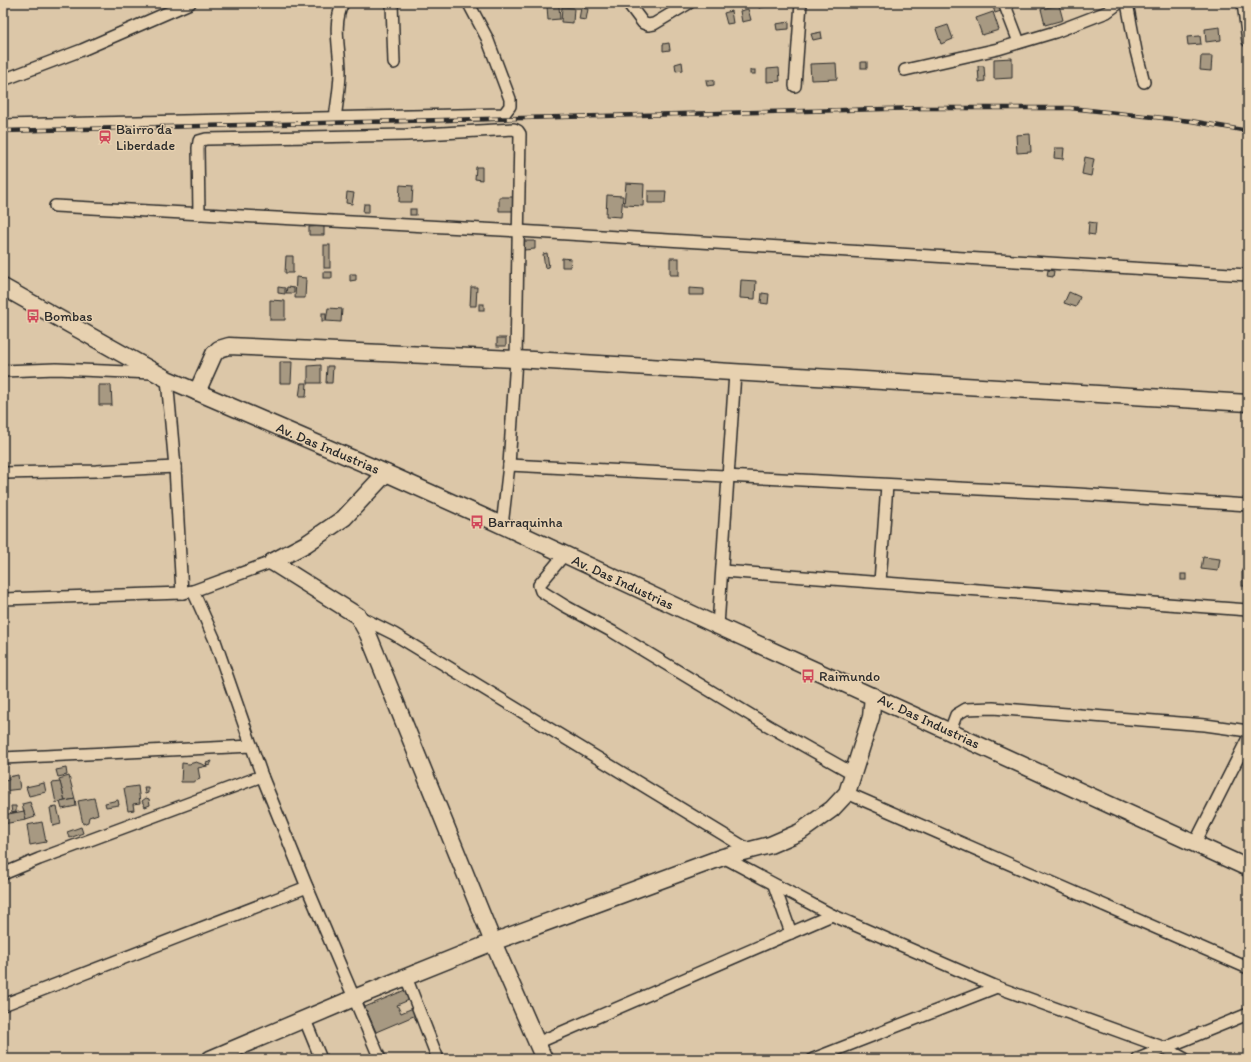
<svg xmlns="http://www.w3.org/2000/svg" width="1251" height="1062" font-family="Itim,sans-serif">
	<rect width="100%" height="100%" fill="#dcc7a8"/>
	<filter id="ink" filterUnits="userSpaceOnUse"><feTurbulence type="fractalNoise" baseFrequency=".025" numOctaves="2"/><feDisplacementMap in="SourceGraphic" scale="8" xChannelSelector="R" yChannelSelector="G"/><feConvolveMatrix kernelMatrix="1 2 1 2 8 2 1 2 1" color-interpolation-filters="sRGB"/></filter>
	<g filter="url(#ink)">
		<g fill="#a79982" stroke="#2b2b2b">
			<polygon points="667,3 676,3 677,4 669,7"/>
			<polygon points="757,3 770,3 771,5 759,8"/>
			<polygon points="992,3 998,3 1001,11 995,13"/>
			<polygon points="1059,5 1063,20 1045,25 1041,9"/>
			<polygon points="547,6 559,6 560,19 548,20"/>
			<polygon points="562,7 574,8 573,23 561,22"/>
			<polygon points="581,8 588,9 586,20 579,19"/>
			<polygon points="748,9 751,20 742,22 740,11"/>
			<polygon points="731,11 733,23 727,24 724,13"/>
			<polygon points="993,12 999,30 982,35 976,18"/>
			<polygon points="789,22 789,29 777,30 776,24"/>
			<polygon points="948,25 953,39 941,44 936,29"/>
			<polygon points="1220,27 1221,40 1206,42 1205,29"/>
			<polygon points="821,32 822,38 813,40 811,34"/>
			<polygon points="1200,36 1201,44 1188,45 1187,37"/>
			<polygon points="669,43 670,50 663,51 663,44"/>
			<polygon points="1201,56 1212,56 1211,71 1200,70"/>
			<polygon points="1012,58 1012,78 994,79 994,59"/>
			<polygon points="682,62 683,70 676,71 675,64"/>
			<rect x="861" y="62" width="6" height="6"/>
			<polygon points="836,63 837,79 811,80 810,64"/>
			<polygon points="978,66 984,66 985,81 979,82"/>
			<polygon points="779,68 780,81 767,82 767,69"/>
			<rect x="750" y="70" width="5" height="4"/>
			<polygon points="706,80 714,80 714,85 707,86"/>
			<polygon points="1030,134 1031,152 1017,153 1016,135"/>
			<polygon points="1055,148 1064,148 1063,159 1054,158"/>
			<polygon points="1085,157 1094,159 1091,176 1082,174"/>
			<polygon points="476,167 482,167 482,180 475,179"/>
			<polygon points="626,183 644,184 643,206 624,205"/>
			<polygon points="400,185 413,186 412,202 399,202"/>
			<polygon points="648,191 666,191 665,203 648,203"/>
			<polygon points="347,192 354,193 352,204 346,203"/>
			<polygon points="607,195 623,196 621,217 606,216"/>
			<polygon points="499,197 514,197 513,211 499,211"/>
			<polygon points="364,204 369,204 369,212 363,212"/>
			<rect x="410" y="209" width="6" height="6"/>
			<polygon points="1089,222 1096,223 1095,235 1088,234"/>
			<polygon points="324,226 324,235 309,235 309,227"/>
			<polygon points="524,241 535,241 535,249 524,250"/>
			<rect x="324" y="245" width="6" height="23"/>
			<polygon points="547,253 549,267 545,268 543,254"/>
			<polygon points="286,256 293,256 293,273 285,273"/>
			<polygon points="562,258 571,259 570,267 562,267"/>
			<rect x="670" y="258" width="9" height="17"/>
			<polygon points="1048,270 1054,271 1053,277 1047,276"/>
			<rect x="323" y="272" width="9" height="6"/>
			<polygon points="350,274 356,274 356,280 350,281"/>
			<polygon points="296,277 306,278 305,298 295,298"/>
			<polygon points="741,280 756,281 755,299 740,298"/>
			<polygon points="278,287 285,288 285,294 278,293"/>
			<polygon points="287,287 294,288 294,293 286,293"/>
			<polygon points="471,287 477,287 476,306 470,306"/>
			<polygon points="689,288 704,289 704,295 689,295"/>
			<polygon points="1069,292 1080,297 1076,307 1064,303"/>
			<polygon points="762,293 769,294 768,304 761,303"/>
			<polygon points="270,300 285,301 285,320 270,320"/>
			<rect x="479" y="304" width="5" height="6"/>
			<polygon points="328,308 342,309 341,322 326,321"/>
			<rect x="322" y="313" width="4" height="8"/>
			<rect x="497" y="338" width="9" height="8"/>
			<polygon points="280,362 292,362 291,383 280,383"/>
			<polygon points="321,365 321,383 308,383 308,366"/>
			<polygon points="327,366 333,366 332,383 326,383"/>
			<polygon points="301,383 307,383 306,397 299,397"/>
			<polygon points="99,385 111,385 112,405 99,405"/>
			<polygon points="1203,557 1220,559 1218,571 1201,569"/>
			<rect x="1242" y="570" width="6" height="16"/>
			<rect x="1181" y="574" width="5" height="6"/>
			<polygon points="212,761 210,765 207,766 206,763"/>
			<polygon points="196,762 207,766 198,768 200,779 193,782 181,782 182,763 189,764"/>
			<polygon points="66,768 67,775 58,777 56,770"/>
			<polygon points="18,775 20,789 3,791 3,781 9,780 8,777"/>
			<polygon points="69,776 75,799 65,801 59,779"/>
			<polygon points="60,782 65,801 56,803 52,783"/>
			<polygon points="44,783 46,792 29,796 26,787"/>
			<polygon points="138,786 140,803 133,804 134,810 128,811 124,788"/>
			<polygon points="144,787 148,787 148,793 145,794"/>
			<polygon points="94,798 98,814 89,817 88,822 83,824 78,801"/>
			<polygon points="146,798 149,799 150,805 145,807 142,801"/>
			<polygon points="75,799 76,806 62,809 60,802"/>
			<polygon points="118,800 119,805 106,807 105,803"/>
			<polygon points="30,802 35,817 26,820 22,804"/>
			<polygon points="11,806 16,806 16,812 12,813"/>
			<polygon points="57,807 61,824 53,826 50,808"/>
			<polygon points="24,811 26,820 3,824 3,815"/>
			<polygon points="42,822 46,842 30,845 27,825"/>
			<polygon points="81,827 83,833 70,838 67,832"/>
			<polygon points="3,858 6,858 9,865 3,867"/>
			<polygon points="405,990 409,1000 397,1005 401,1013 413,1008 416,1015 376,1032 365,1007"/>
		</g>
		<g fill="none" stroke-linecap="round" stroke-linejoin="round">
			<g stroke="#2b2b2b" stroke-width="14">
				<g id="street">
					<polyline points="392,3 394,63"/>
					<polyline points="628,3 643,23 648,25 654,24 689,3"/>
					<polyline points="1004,3 1019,42"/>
					<polyline points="1127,3 1136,51 1144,82"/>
					<polyline points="1243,3 1248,41"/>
					<polyline points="905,70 998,49 1055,32 1107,12 1119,3"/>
					<polyline points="3,80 82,50 190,3"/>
					<polyline points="795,86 801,3"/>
					<path d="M335 118C337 103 340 87 340 71 340 49 332 24 343 3"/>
					<polyline points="3,125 504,114 510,106 510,99 487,38 469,4"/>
					<polyline points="55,206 518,231 1248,275"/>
					<polyline points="199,214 198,148 199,141 206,139 406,135 514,129 518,131 520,134 516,359 509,465 502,526"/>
					<polyline points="3,371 56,369 152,373"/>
					<polyline points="167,379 175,467 182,593"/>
					<polyline points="509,465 1077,494 1248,505"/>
					<polyline points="3,473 96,471 175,467"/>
					<polyline points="564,555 539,585 541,591 565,606 613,632 767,725 854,774"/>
					<polyline points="723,571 1248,610"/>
					<polyline points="880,582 887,485"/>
					<polyline points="193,591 214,638 262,776 307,887 380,1059"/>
					<polyline points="3,599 182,593 193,591 272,562"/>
					<polyline points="358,616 394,634 749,850"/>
					<polyline points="718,626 735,373"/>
					<polyline points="950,731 956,715 966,709 993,708 1205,725 1248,731"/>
					<polyline points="3,758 252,746"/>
					<polyline points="847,793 1248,968"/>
					<polyline points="1195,843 1248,738"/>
					<polyline points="723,857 832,915 997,987 1165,1048 1185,1059"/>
					<polyline points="3,874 39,859 262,776"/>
					<polyline points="774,885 791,933"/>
					<polyline points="406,977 438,1059"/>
					<polyline points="3,1005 307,887"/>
					<polyline points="305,1020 321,1059"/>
					<polyline points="537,1043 832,915"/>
					<polyline points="813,1059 997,987"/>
					<polyline points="1138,1059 1248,1014"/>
				</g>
			</g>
			<g stroke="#2b2b2b" stroke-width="19">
				<g id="secondary">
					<polyline points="3,287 167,379 386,473 482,516 718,626 1248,868"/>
					<polyline points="197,392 214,354 219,349 229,346 516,359 1248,403"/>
					<polyline points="272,562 358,616 368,634 493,942 544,1059"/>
					<polyline points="272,562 306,544 344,518 386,473"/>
					<polyline points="210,1059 354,998 493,942 723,857 770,845 800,832 832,809 847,793 871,717 873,696"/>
				</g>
			</g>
			<use href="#street" stroke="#e7d1b0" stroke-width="11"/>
			<use href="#secondary" stroke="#e7d1b0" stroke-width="16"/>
			<g stroke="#2b2b2b" stroke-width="4.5">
				<polyline id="rail" points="3,131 923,108 1070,108 1191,121 1248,131"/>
			</g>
			<use href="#rail" stroke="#e7d1b0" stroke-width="3" stroke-dasharray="9" stroke-linecap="butt"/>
		</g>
	</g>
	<defs>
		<g id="station-bare" transform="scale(1.08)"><path d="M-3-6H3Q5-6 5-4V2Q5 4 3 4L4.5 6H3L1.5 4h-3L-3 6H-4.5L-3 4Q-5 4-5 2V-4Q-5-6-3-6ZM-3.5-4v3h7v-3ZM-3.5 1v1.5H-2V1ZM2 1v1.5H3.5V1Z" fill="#d1495b" stroke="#e7d1b0" stroke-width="2.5" paint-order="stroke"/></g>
		<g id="bus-bare" transform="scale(1.08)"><path d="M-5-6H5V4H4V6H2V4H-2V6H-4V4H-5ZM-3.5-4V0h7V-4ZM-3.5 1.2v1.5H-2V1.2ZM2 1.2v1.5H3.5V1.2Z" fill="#d1495b" stroke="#e7d1b0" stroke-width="2.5" paint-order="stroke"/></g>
	</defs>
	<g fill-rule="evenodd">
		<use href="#station-bare" x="105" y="137"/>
		<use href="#bus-bare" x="33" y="316"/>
		<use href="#bus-bare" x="477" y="522"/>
		<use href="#bus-bare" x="808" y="676"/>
	</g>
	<g text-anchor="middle" stroke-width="3" stroke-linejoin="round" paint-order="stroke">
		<g font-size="14" fill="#2b2b2b" stroke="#e7d1b0" text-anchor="start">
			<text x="116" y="134">Bairro da<tspan x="116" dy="16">Liberdade</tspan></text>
			<text x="44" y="321">Bombas</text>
			<text x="488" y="527">Barraquinha</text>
			<text x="819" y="681">Raimundo</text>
		</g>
		<g font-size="14" fill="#2b2b2b" stroke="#e7d1b0">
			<text transform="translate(328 448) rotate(23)" y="5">Av. Das Industrias</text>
			<text transform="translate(623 582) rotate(25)" y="5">Av. Das Industrias</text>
			<text transform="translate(929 721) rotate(25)" y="5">Av. Das Industrias</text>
		</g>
	</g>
	<rect width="1251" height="1062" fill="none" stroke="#e7d1b0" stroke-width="16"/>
	<rect x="8" y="8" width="1235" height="1046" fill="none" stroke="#2b2b2b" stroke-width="1.5" filter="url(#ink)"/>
</svg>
